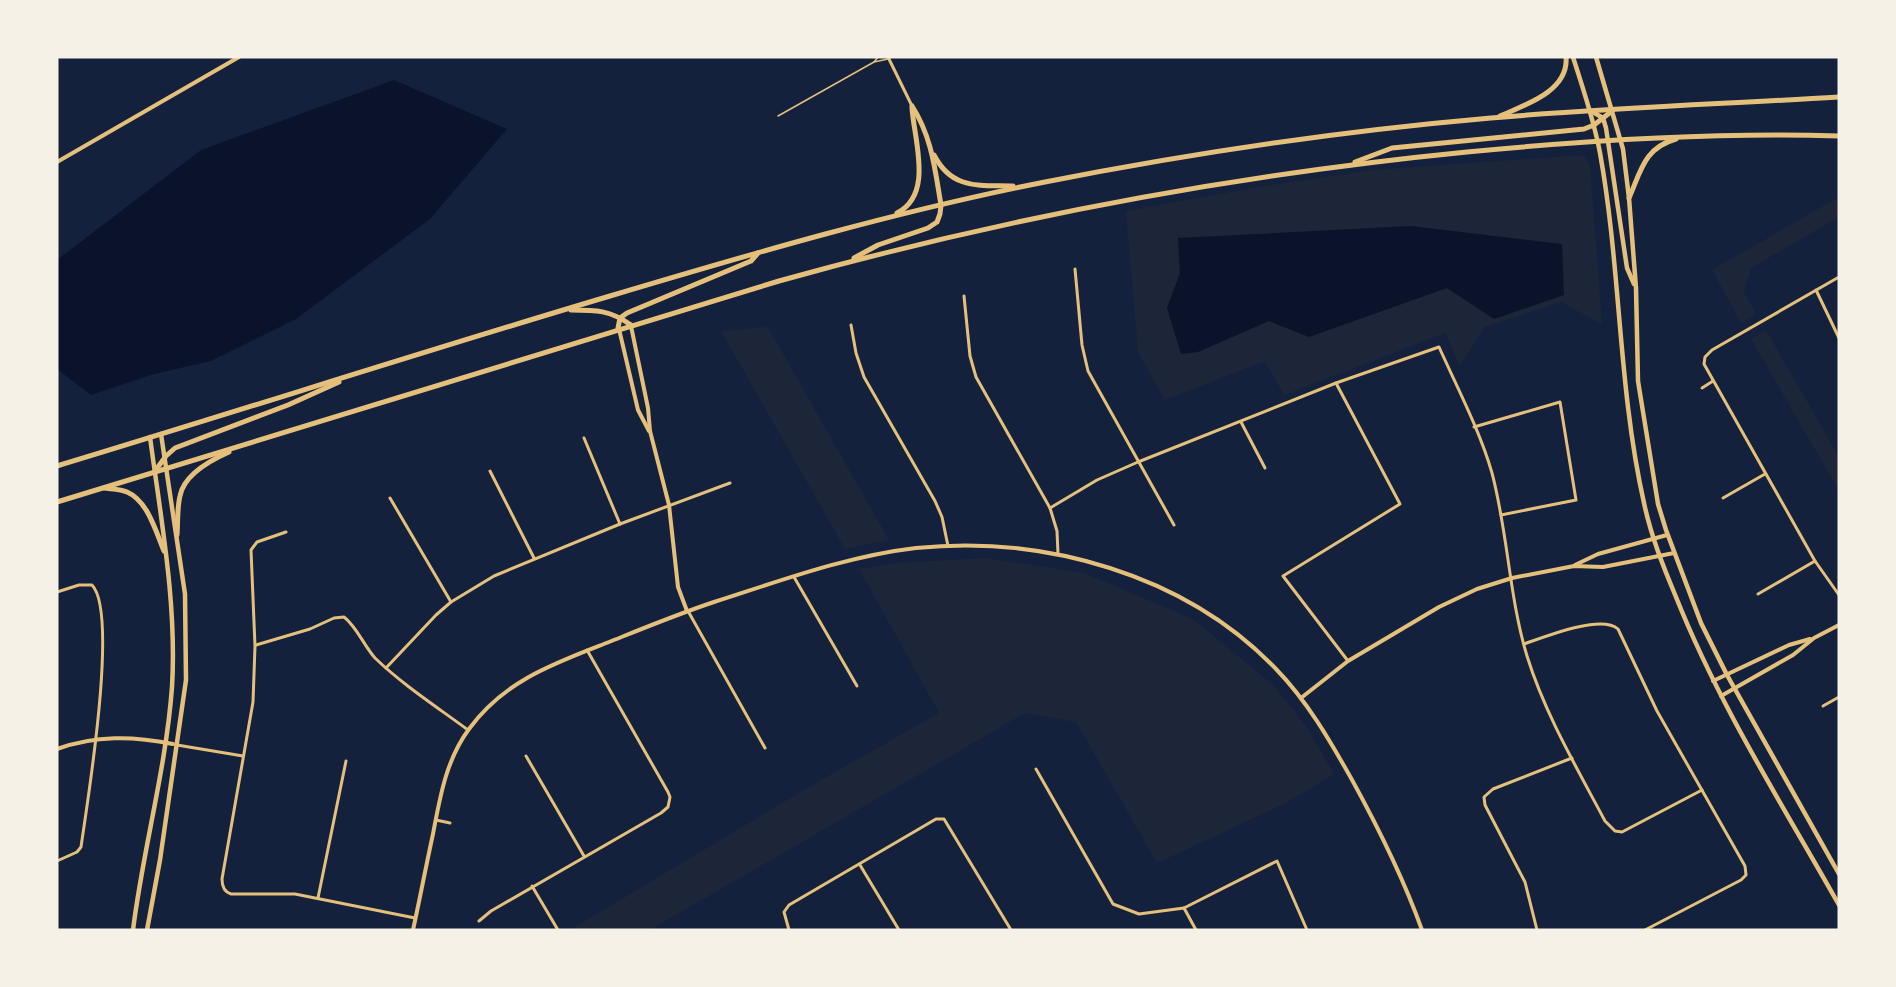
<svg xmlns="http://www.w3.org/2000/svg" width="1896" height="987" font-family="'Space Grotesk',sans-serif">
	<rect width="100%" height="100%" fill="#14213d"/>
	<g fill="#1d2539">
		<polygon points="1583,155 1590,165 1602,324 1561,302 1485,327 1460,366 1445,333 1284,395 1265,361 1165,400 1138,352 1126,211 1252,188 1372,170"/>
		<polygon points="1839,197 1839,217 1751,268 1744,292 1756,314 1741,323 1712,270"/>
		<polygon points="768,327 889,540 845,549 721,331"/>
		<polygon points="1766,330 1839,457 1839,491 1751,339"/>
		<polygon points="986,558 1084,573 1193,619 1274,686 1306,726 1334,774 1288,802 1157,863 1076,722 1025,713 650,930 570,930 809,787 939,713 859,569 895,563"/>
	</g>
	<g fill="#0b132b">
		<polygon points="394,80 507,129 430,219 296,319 211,361 154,374 91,395 57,369 57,260 201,150"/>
		<polygon points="1411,226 1562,244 1564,295 1494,319 1447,288 1309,337 1269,321 1198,352 1181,354 1167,308 1180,273 1178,238"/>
	</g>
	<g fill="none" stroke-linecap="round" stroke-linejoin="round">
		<g stroke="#e5c07b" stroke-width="1.5">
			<polyline points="878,57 874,62 888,59"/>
			<polyline points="778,116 874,62"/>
		</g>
		<g stroke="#e5c07b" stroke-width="3">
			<polyline points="888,57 912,106"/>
			<polyline points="1075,269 1082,345 1088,371 1174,525"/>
			<polyline points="1839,277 1712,350 1705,357 1704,364 1815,561 1839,595"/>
			<polyline points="1816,290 1839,338"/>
			<polyline points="964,296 970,356 976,377 1050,508 1057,531 1058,554"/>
			<polyline points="851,325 856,353 864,377 935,501 942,517 948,546"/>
			<polyline points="1336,383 1400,504 1283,576 1348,661"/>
			<polyline points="1702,388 1713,381"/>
			<polyline points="1241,422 1265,468"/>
			<polyline points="1474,427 1560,402 1576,500 1501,515"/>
			<polyline points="584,438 620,524"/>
			<polyline points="490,471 534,558"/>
			<polyline points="390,498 451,602"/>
			<polyline points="1723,498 1765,474"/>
			<path d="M1050 508 1097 480 1138 462 1336 383 1439 347C1457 387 1480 431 1492 473 1508 533 1509 597 1527 656 1545 714 1577 768 1605 821L1615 831 1622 832 1702 790"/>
			<path d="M286 532 257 542 251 550 255 646 253 702 222 879C222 886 224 892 231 894H295L415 918"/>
			<polyline points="794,577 857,686"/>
			<path d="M57 592 79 585H92C119 613 87 804 81 847L77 852 57 861"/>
			<polyline points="1758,594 1815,561"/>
			<polyline points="688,611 765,748"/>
			<path d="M1524 644C1544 637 1601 614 1618 629L1657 711 1745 866 1746 875 1741 880 1645 930"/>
			<path d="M256 645 310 629 334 618 344 617C357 627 364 646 375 658 403 685 437 707 468 730"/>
			<polyline points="386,668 436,615 451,602 494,576 620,524 730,483"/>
			<polyline points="1823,706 1839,697"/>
			<polyline points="177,745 243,756"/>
			<polyline points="526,756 584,856"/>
			<polyline points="1036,769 1113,904 1139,914 1184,908 1277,861 1307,930"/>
			<polyline points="436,820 450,823"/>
			<polyline points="860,865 899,930"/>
			<polyline points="532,886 558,930"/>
			<polyline points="318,898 346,761"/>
			<polyline points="1184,908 1196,930"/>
			<polyline points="479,921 491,911 661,813 668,807 670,797 668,792 587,650"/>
			<polyline points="789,930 784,912 789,905 936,819 944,819 1011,930"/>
			<polyline points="1537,930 1525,882 1485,805 1484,797 1493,789 1572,758"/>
		</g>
		<g stroke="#e5c07b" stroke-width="4">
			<polyline points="57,162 239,57"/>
			<polyline points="631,326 648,408 650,431 669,505 678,587 687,611"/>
			<polyline points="619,329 638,410 649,431"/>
			<polyline points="1575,565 1598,554 1667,535"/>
			<polyline points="1713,681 1789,645 1810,639"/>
			<polyline points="1721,696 1793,655 1814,638 1839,625"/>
			<polyline points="1301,698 1348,661 1439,607 1477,589 1512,578 1574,566 1603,567 1674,553"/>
			<path d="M57 749C96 735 133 736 173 744"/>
			<path d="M413 930C420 898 426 866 433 834 440 797 446 760 469 729 505 680 555 663 609 642 644 628 678 614 714 602 780 581 847 556 916 548 1044 535 1185 574 1276 669 1307 701 1329 739 1351 778 1378 827 1403 877 1422 930"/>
		</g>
		<g stroke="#e5c07b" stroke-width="4.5">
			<path d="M1573 57C1583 89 1594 120 1600 153 1621 269 1618 388 1644 503 1651 536 1663 566 1676 597 1719 705 1782 804 1839 905"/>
			<polyline points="1596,57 1623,149 1629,198 1636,288 1638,381 1658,504 1666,530 1701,623 1727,675 1839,874"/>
			<polyline points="1591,111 1603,118 1606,128 1627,268 1634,284"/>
			<path d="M133 930C143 849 166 769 172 687 177 604 161 520 150 437"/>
			<polyline points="147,930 160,860 186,680 185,594 161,434"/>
		</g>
		<g stroke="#e5c07b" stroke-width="5">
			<path d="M1500 116C1525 105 1569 91 1566 57"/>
			<path d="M934 155C952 190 979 185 1013 186"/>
			<polyline points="1355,162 1392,148 1584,129 1594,125 1612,111"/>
			<path d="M1629 198C1641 171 1644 148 1676 139"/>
			<path d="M897 213C934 194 914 140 912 108"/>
			<path d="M854 258 878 245 928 228 937 222 940 214 941 205C935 170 932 137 912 106"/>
			<path d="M571 310C596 310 610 310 631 325"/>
			<polyline points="618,328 620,318 627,313 751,261 758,253"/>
			<path d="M57 466C242 410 425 351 610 296 754 253 898 211 1045 182 1192 153 1341 131 1491 118 1606 108 1723 104 1839 97"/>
			<polyline points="155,471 166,456 175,448 288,405 339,382"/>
			<path d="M104 488C111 489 121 489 127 492 148 501 156 532 164 551"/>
			<path d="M57 502 779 281C1004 218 1234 175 1467 152 1591 140 1715 132 1839 136"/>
			<path d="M177 535C178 522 177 508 180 496 184 474 211 460 229 452"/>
		</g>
	</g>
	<rect width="1896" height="987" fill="none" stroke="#f6f1e7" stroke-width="117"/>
</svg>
